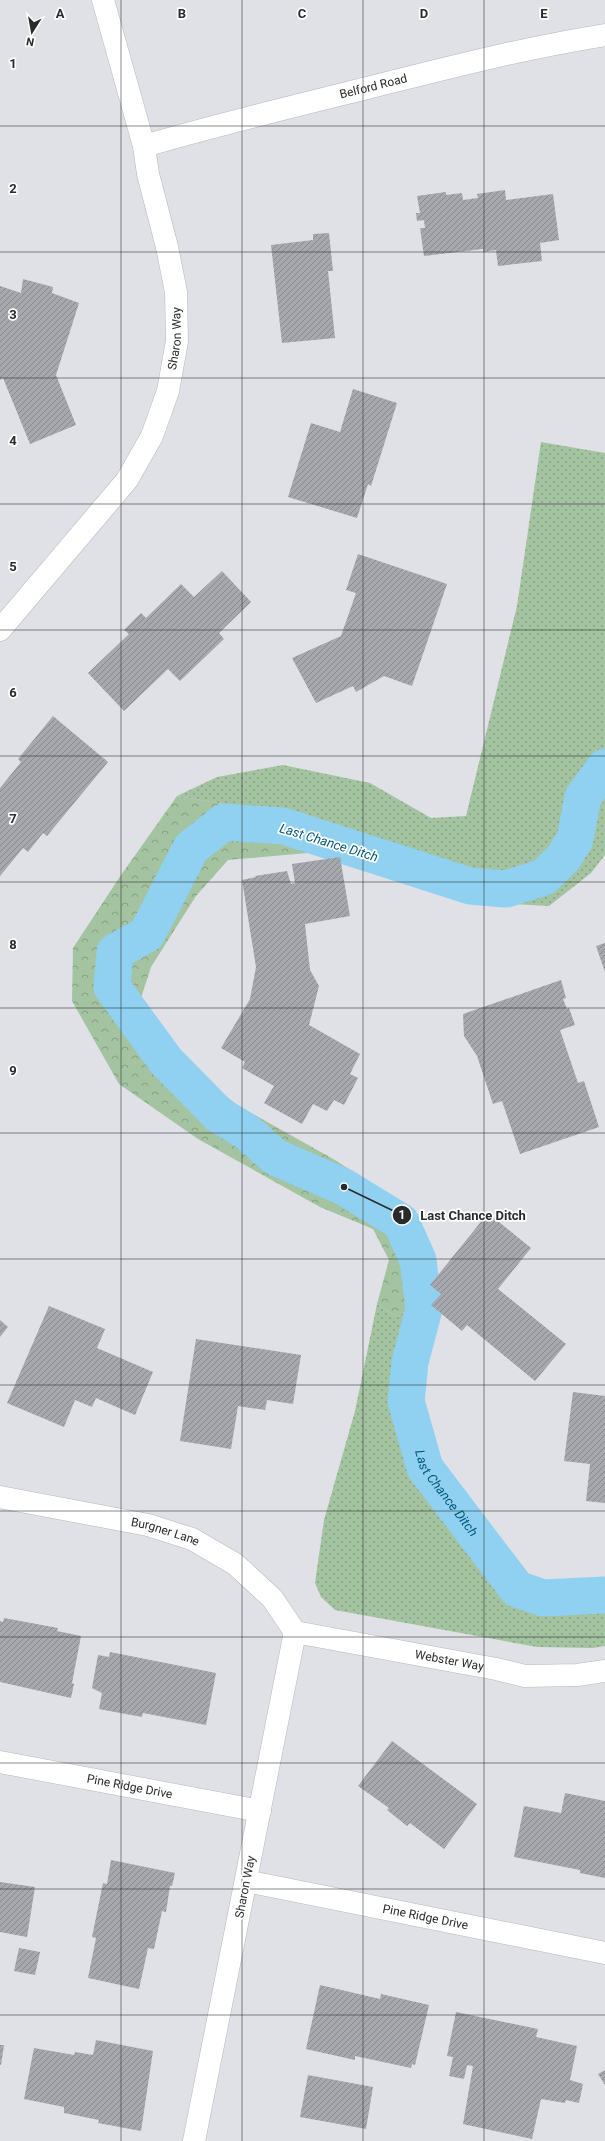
<svg xmlns="http://www.w3.org/2000/svg" width="605" height="2141" font-family="Roboto,sans-serif">
	<defs>
		<pattern id="grass-dots" width="8" height="8" patternUnits="userSpaceOnUse"><rect width="8" height="8" fill="#a4c3a1"/><path d="M2 2h.1M6 6h.1" fill="none" stroke="#869f83" stroke-width="1.8" stroke-linecap="round"/></pattern>
		<pattern id="forest-crowns" width="20" height="18" patternUnits="userSpaceOnUse"><rect width="20" height="18" fill="#a4c3a1"/><path d="M2 6a3 3 0 1 1 6 0M12 15a3 3 0 1 1 6 0" fill="none" stroke="#869f83"/></pattern>
		<pattern id="building-hatch" width="6" height="6" patternUnits="userSpaceOnUse"><rect width="6" height="6" fill="#a6a8ad"/><path d="M-1 1l2-2M0 6l6-6M5 7l2-2" fill="none" stroke="#87898d"/></pattern>
	</defs>
	<rect width="100%" height="100%" fill="#dfe1e6"/>
	<g fill="url(#grass-dots)">
		<polygon points="541,442 605,453 605,855 591,873 549,906 479,902 397,871 334,831 253,809 177,796 217,777 283,765 370,783 431,818 466,816 517,606"/>
		<polygon points="431,1294 410,1379 417,1418 444,1486 522,1583 563,1593 605,1584 605,1646 593,1648 537,1647 335,1610 321,1597 315,1583 324,1520 355,1411 377,1304 397,1317"/>
	</g>
	<polygon fill="url(#forest-crowns)" points="177,796 253,809 334,831 397,871 330,851 228,860 196,896 151,967 140,1001 172,1053 237,1105 335,1160 401,1203 420,1251 431,1294 397,1317 377,1304 389,1260 373,1229 320,1207 198,1139 119,1084 72,1001 73,948 119,878"/>
	<g fill="none" stroke-linecap="round" stroke-linejoin="round">
		<path stroke="#90d0f1" stroke-width="37" id="s1" d="M605 767 583 797 575 839 564 857 544 877 506 889 470 886 283 826 224 822 191 848 147 934 115 952 112 987 166 1061 219 1115 247 1132 275 1157 344 1187 401 1222 418 1260 424 1309 410 1362 406 1401 425 1468 517 1589 543 1598 605 1595"/>
	</g>
	<g fill="url(#building-hatch)">
		<polygon points="505,190 506,200 553,194 559,240 540,243 542,261 498,266 496,250 483,252 483,249 424,256 420,228 425,228 424,220 417,221 416,213 420,213 417,196 446,192 446,195 462,193 463,200 478,198 477,194"/>
		<polygon points="329,233 333,271 328,271 335,338 282,343 271,245 313,240 313,234"/>
		<polygon points="23,279 53,287 52,293 79,303 56,375 76,425 30,444 3,378 0,380 0,286 21,293"/>
		<polygon points="353,389 397,403 371,486 368,484 357,518 288,497 311,423 340,432"/>
		<polygon points="358,554 447,584 412,686 384,676 356,692 353,686 316,703 292,658 341,636 356,593 346,590"/>
		<polygon points="222,571 251,602 219,633 224,639 180,681 168,669 124,711 88,673 129,634 124,630 141,613 146,618 181,584 194,597"/>
		<polygon points="53,716 108,762 47,836 43,833 28,852 23,848 0,876 0,788 21,762 18,759"/>
		<polygon points="340,857 350,916 305,924 310,970 319,986 309,1025 360,1054 350,1074 358,1078 344,1105 334,1100 327,1111 313,1104 302,1124 264,1103 274,1086 242,1068 245,1062 221,1048 250,999 256,967 242,880 256,877 255,876 287,871 291,884 295,883 292,864"/>
		<polygon points="605,943 605,972 596,946"/>
		<polygon points="561,980 566,998 563,999 567,1009 569,1008 575,1025 560,1030 578,1083 584,1081 599,1127 520,1154 502,1101 493,1104 477,1056 464,1036 463,1014"/>
		<polygon points="488,1213 531,1248 498,1289 566,1344 535,1381 467,1325 462,1331 431,1305 441,1294 430,1285"/>
		<polygon points="49,1306 105,1329 97,1348 153,1372 135,1415 96,1398 92,1407 75,1400 64,1427 7,1403"/>
		<polygon points="0,1320 8,1327 0,1337"/>
		<polygon points="196,1339 301,1355 293,1404 267,1400 265,1410 238,1406 231,1449 180,1441"/>
		<polygon points="573,1392 605,1396 605,1503 586,1501 590,1464 564,1461"/>
		<polygon points="4,1618 58,1628 57,1631 81,1636 72,1683 74,1684 71,1698 0,1682 0,1621 3,1622"/>
		<polygon points="110,1652 216,1673 206,1725 143,1713 142,1717 99,1709 102,1693 92,1688 98,1655 109,1657"/>
		<polygon points="392,1741 477,1804 444,1849 410,1823 407,1826 387,1810 389,1808 358,1786"/>
		<polygon points="565,1793 605,1801 605,1878 580,1873 580,1870 514,1857 524,1806 561,1813"/>
		<polygon points="111,1860 175,1873 172,1886 170,1886 166,1912 162,1911 154,1949 148,1948 139,1989 88,1978 96,1938 92,1937 103,1883 107,1884"/>
		<polygon points="0,1882 35,1887 27,1937 0,1932"/>
		<polygon points="19,1948 40,1952 35,1975 14,1971"/>
		<polygon points="320,1985 380,1999 381,1994 429,2005 415,2065 412,2064 411,2068 355,2056 355,2060 306,2049"/>
		<polygon points="456,2012 538,2029 536,2037 577,2046 570,2080 583,2084 579,2103 566,2100 565,2103 541,2099 532,2139 463,2124 473,2066 467,2065 464,2079 449,2076 453,2057 447,2056"/>
		<polygon points="96,2040 153,2051 141,2131 98,2123 99,2120 64,2113 64,2107 24,2099 34,2048 74,2055 75,2052 93,2055"/>
		<polygon points="0,2045 4,2045 1,2065 0,2065"/>
		<polygon points="605,2070 605,2085 598,2074"/>
		<polygon points="308,2075 373,2087 366,2129 300,2117"/>
	</g>
	<g fill="none" stroke-linecap="round" stroke-linejoin="round">
		<g stroke="#b5b7bc" stroke-width="23">
			<g id="street">
				<path id="s2" d="M144 146C216 125 290 107 363 89 443 69 523 48 605 35"/>
				<path id="s3" d="M295 1632 496 1669 525 1676 577 1675 605 1671"/>
				<path id="s4" d="M0 1762 260 1811"/>
				<path id="s5" d="M246 1881 605 1953"/>
			</g>
		</g>
		<g stroke="#b5b7bc" stroke-width="23">
			<g id="secondary">
				<path id="s6" d="M0 630 127 480 152 436 168 391 177 341 176 292 167 247 148 174 144 146 103 0"/>
				<path id="s7" d="M0 1497 148 1525 192 1539 235 1564 272 1598 295 1632 194 2141"/>
			</g>
		</g>
		<use href="#street" stroke="#fff" stroke-width="22"/>
		<use href="#secondary" stroke="#fff" stroke-width="22"/>
	</g>
	<path fill="none" stroke="#292a2c" stroke-width="1" stroke-opacity="0.55" d="M121 0V2141M242 0V2141M363 0V2141M484 0V2141M0 126H605M0 252H605M0 378H605M0 504H605M0 630H605M0 756H605M0 882H605M0 1008H605M0 1133H605M0 1259H605M0 1385H605M0 1511H605M0 1637H605M0 1763H605M0 1889H605M0 2015H605"/>
	<g text-anchor="middle" stroke-width="3.5" stroke-linejoin="round" paint-order="stroke">
		<g font-size="12" fill="#292a2c" stroke="#fff">
			<text dy="4" stroke="none"><textPath href="#s2" startOffset="237">Belford Road</textPath></text>
			<text dy="4" stroke="none"><textPath href="#s6" startOffset="348">Sharon Way</textPath></text>
			<text dy="4" stroke="none"><textPath href="#s7" startOffset="169">Burgner Lane</textPath></text>
			<text dy="4" stroke="none"><textPath href="#s3" startOffset="157">Webster Way</textPath></text>
			<text dy="4" stroke="none"><textPath href="#s4" startOffset="132">Pine Ridge Drive</textPath></text>
			<text transform="translate(245 1887) rotate(-79)" y="4">Sharon Way</text>
			<text dy="4" stroke="none"><textPath href="#s5" startOffset="183">Pine Ridge Drive</textPath></text>
		</g>
		<g font-size="13" font-style="italic" fill="#005777" stroke="#fff">
			<text transform="translate(329 842) rotate(17)" y="5">Last Chance Ditch</text>
			<text dy="5" stroke="none"><textPath href="#s1" startOffset="1338">Last Chance Ditch</textPath></text>
		</g>
	</g>
	<g font-size="13" text-anchor="middle" font-weight="bold" fill="#292a2c" stroke="#fff" stroke-width="3.5" stroke-linejoin="round" paint-order="stroke">
		<text x="60" y="18">A</text>
		<text x="182" y="18">B</text>
		<text x="302" y="18">C</text>
		<text x="424" y="18">D</text>
		<text x="544" y="18">E</text>
		<text x="13" y="68">1</text>
		<text x="13" y="193">2</text>
		<text x="13" y="319">3</text>
		<text x="13" y="445">4</text>
		<text x="13" y="571">5</text>
		<text x="13" y="697">6</text>
		<text x="13" y="823">7</text>
		<text x="13" y="949">8</text>
		<text x="13" y="1075">9</text>
	</g>
	<path fill="none" stroke="#292a2c" stroke-width="1.5" d="M344 1187L402 1215"/>
	<g fill="#292a2c" stroke="#fff" stroke-width="1.5">
		<circle cx="344" cy="1187" r="4"/>
		<circle cx="402" cy="1215" r="10"/>
	</g>
	<g font-size="12" text-anchor="middle" font-weight="bold" fill="#fff">
		<text x="402" y="1219">1</text>
	</g>
	<g font-size="13" text-anchor="middle" font-weight="bold" fill="#292a2c" stroke="#fff" stroke-width="3.5" stroke-linejoin="round" paint-order="stroke">
		<text x="473" y="1220">Last Chance Ditch</text>
	</g>
	<g transform="translate(32 32) rotate(191)" stroke="#ffffff" stroke-width="3" paint-order="stroke">
	<path d="M0-3L7 15L0 10L-7 15Z" fill="#292a2c"/>
	<text y="-6" font-size="11" font-weight="bold" text-anchor="middle" fill="#292a2c">N</text>
	</g>
</svg>
